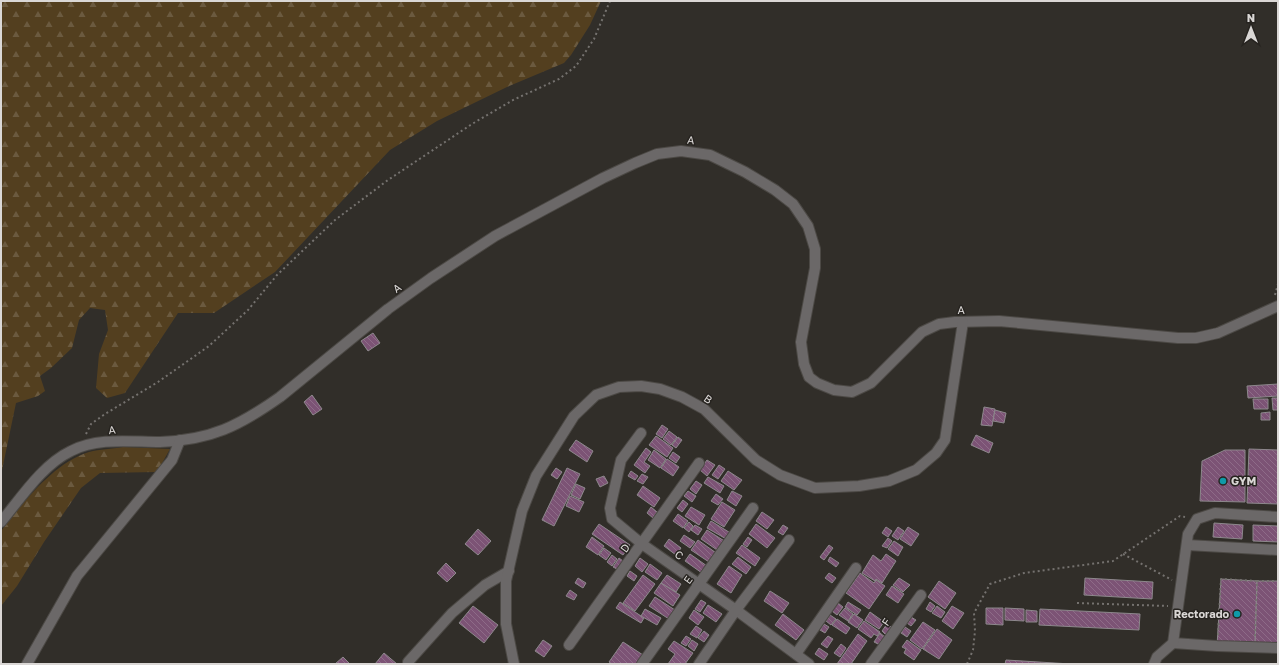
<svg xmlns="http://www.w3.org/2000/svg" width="1279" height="665" font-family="'Golos Text',sans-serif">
	<defs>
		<pattern id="forest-firs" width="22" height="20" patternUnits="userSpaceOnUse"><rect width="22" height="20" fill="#533f1f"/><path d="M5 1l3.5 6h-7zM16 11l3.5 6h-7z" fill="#6b5a3f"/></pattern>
		<pattern id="building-back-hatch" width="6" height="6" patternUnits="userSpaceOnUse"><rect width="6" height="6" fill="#7c5375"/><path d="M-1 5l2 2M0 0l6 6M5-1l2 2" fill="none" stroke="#8e6b88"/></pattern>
	</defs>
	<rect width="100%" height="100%" fill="#312e29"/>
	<g fill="url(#forest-firs)">
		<polygon points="1,1 601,1 590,25 571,55 564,63 507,87 437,121 390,150 275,272 214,313 178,313 125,393 107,398 96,388 99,354 108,330 105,310 90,308 79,320 72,348 51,368 40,376 45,391 38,396 16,403 1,475"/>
		<path d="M123 447 170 449 157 472 100 473 81 488 44 542 17 586 1 606V531C23 503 53 463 89 452 100 449 112 449 123 447Z"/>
	</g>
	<g fill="url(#building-back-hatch)" stroke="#8d888c">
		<polygon points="373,333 380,343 368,351 361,341"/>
		<polygon points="1278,384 1278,396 1248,398 1247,386"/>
		<polygon points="312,395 322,409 313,415 304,402"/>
		<polygon points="1272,398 1278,398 1278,410 1273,410"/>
		<polygon points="1253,399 1268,399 1268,409 1254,409"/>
		<polygon points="984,407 995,409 992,426 981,425"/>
		<polygon points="995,410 1006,413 1004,423 993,421"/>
		<polygon points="1270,412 1270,420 1261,420 1261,413"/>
		<polygon points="662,425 668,429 662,438 656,434"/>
		<polygon points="669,431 677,437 671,445 663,439"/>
		<polygon points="976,435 993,443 989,453 971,445"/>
		<polygon points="656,436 673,448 667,457 649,445"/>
		<polygon points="678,437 682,440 676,448 672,445"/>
		<polygon points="576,440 593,451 587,462 569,450"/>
		<polygon points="646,448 651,452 644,462 650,466 645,473 634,465"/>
		<polygon points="1249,449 1278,450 1278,504 1247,503"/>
		<polygon points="654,450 666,459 660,468 648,460"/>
		<polygon points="1225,450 1245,450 1245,502 1200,501 1202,461"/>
		<polygon points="673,452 680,457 676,463 669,458"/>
		<polygon points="667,459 679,467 673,476 661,468"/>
		<polygon points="707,460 715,465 707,476 700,470"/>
		<polygon points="719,465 725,469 718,479 712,475"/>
		<polygon points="556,468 562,472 557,479 551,475"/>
		<polygon points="567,468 580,474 554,526 542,520"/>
		<polygon points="631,471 638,476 635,480 628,476"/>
		<polygon points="728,471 742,480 734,490 721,481"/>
		<polygon points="642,474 648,477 643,484 637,481"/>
		<polygon points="604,476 608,483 600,487 596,479"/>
		<polygon points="708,477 724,486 720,493 704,483"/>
		<polygon points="696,481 702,485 696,494 690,489"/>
		<polygon points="576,484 585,488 580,499 571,495"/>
		<polygon points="643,486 660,498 654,507 637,495"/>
		<polygon points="688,491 696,496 692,502 684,496"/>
		<polygon points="732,491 742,496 736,506 727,500"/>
		<polygon points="716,494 723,499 718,505 711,501"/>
		<polygon points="570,496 584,502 579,512 566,506"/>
		<polygon points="683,500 688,504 682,512 677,508"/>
		<polygon points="722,502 735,510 724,527 711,519"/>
		<polygon points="651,507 657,512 653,518 647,513"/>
		<polygon points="691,507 705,515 699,525 685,516"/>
		<polygon points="762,512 774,520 767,529 756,521"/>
		<polygon points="678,514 688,521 683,528 673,521"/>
		<polygon points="711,521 732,534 728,540 707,528"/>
		<polygon points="689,522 693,526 689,532 684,528"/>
		<polygon points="1214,523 1243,525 1242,539 1213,537"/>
		<polygon points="599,524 630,545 623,555 592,534"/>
		<polygon points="756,524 775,538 767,548 749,534"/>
		<polygon points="695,525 702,529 698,535 691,530"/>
		<polygon points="783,525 788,528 783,535 778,532"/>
		<polygon points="1253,525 1278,526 1278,542 1253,541"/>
		<polygon points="886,527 892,531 888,537 882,533"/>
		<polygon points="898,527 904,531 898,540 892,536"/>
		<polygon points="908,527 919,534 911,546 900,539"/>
		<polygon points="478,529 491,541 478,555 465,544"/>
		<polygon points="707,530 726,542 720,552 701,539"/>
		<polygon points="684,535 695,542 690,548 680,541"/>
		<polygon points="592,537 604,546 598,555 586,547"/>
		<polygon points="748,537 752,540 747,547 743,544"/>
		<polygon points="888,538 892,541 887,548 882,546"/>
		<polygon points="669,539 681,548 676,555 664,546"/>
		<polygon points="698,540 719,555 712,564 691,550"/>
		<polygon points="894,541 903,547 898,556 888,549"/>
		<polygon points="742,545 760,558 755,566 736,553"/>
		<polygon points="829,545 833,548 824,560 820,557"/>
		<polygon points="604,548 611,553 606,560 599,555"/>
		<polygon points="690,554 707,566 702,573 685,561"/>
		<polygon points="886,554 896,561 882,583 876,579 875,581 862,573 873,555 881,561"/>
		<polygon points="612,555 617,559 612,566 607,562"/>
		<polygon points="738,557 751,567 746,574 732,564"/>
		<polygon points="830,557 839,563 836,567 828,561"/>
		<polygon points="619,558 623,561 617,569 613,567"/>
		<polygon points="640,558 648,564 642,572 635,566"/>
		<polygon points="446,563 456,573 447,582 437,573"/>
		<polygon points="650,564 662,573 657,580 645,572"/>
		<polygon points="729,566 742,575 731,593 717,584"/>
		<polygon points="630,571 637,576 634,581 627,576"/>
		<polygon points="829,573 836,578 832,583 825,578"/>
		<polygon points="860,573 874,583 876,580 885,586 869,609 846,593"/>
		<polygon points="643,575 655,584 635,611 623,603"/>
		<polygon points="667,575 681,584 676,592 661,583"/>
		<polygon points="578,578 586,583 583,588 575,583"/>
		<polygon points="899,578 910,585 903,592 893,585"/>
		<polygon points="1085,578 1153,582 1152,599 1084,595"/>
		<polygon points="1221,579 1257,581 1255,647 1217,646"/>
		<polygon points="939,581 956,593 945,609 928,597"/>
		<polygon points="1257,581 1278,581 1278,648 1255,647"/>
		<polygon points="661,583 680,595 673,606 654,593"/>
		<polygon points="892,586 904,594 898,603 886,595"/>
		<polygon points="570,590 577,595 574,600 566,596"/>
		<polygon points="770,591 789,603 782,613 764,601"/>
		<polygon points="655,597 678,612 672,621 649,606"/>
		<polygon points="701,600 706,603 700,612 695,609"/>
		<polygon points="620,602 644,618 641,623 616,608"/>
		<polygon points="848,602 861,610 857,615 845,607"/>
		<polygon points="930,602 935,606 931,612 926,609"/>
		<polygon points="838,603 843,607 837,615 832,611"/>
		<polygon points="708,605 722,614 716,622 703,613"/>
		<polygon points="473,606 498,625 484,643 459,623"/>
		<polygon points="937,606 945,612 941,618 932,613"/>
		<polygon points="952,606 964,613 953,629 942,621"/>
		<polygon points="845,608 853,614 848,621 839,615"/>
		<polygon points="986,608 1003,608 1003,625 986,624"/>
		<polygon points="1005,608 1024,609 1024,621 1005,620"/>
		<polygon points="645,609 661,618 657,625 641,616"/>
		<polygon points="1040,609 1140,614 1139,630 1039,625"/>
		<polygon points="694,610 704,617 698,625 689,618"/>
		<polygon points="1026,610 1037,611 1037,622 1026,622"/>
		<polygon points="870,612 884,622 879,629 865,620"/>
		<polygon points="783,614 804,630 796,640 775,625"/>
		<polygon points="854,614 863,620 857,628 848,622"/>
		<polygon points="830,615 836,619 831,625 826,621"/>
		<polygon points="911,617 916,620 911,626 907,623"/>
		<polygon points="837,619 850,628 846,634 832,625"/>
		<polygon points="864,621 880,632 877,636 874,634 871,638 858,629"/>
		<polygon points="923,622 935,630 922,649 910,640"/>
		<polygon points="824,624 829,627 825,633 820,630"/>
		<polygon points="887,624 891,627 886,635 882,631"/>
		<polygon points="696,626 702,630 697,638 690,634"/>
		<polygon points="905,627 911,631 907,637 901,633"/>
		<polygon points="937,629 952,640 939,659 923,649"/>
		<polygon points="704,631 709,635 704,642 698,638"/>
		<polygon points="880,633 885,637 880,645 874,642"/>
		<polygon points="858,634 867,641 851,664 837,664"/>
		<polygon points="686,636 691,639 686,646 681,643"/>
		<polygon points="828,636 833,639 827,648 821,644"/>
		<polygon points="543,640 552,646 544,657 535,651"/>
		<polygon points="692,640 698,644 694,651 688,646"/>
		<polygon points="907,640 921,650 914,660 904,653 906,649 902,647"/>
		<polygon points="674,641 693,653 685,664 668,664 675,654 668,649"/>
		<polygon points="623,642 643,655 637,664 612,664 609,662"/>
		<polygon points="841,644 846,648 840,657 834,653"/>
		<polygon points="819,648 828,654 824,660 815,654"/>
		<polygon points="384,653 397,664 375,664"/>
		<polygon points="343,657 350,664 335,664"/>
		<polygon points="1006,660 1071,664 1005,664"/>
	</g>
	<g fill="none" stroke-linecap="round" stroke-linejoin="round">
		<g stroke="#4c4945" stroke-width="12">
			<g id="minor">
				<polyline points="641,433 621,460 610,508 612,519 642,544 736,610 809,664"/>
				<path d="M1 522C21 498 42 465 71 451 98 437 131 442 160 442 211 440 239 426 280 397L388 309 431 278 495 236 603 178 635 163 657 154 681 151 710 155 745 172 775 190 793 204 808 226 815 249V268L801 342 804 364 809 377 817 383 834 390 852 392 871 383 922 332 939 324 955 322 999 321 1178 338H1196L1218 333 1278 306"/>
				<polyline points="1187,545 1278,550"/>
				<polyline points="1173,643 1217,646 1278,648"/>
				<polyline points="569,645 699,463"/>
				<polyline points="796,654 856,568"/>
				<polyline points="408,662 452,613 485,585 509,571"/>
				<polyline points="27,664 77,576 172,460 180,440"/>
				<polyline points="514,664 506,624 506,581 522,511 536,476 574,416 596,395 619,387 641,386 660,389 682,397 704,409 756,460 780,475 815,488 859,486 889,481 916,470 936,453 945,440 963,322"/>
				<polyline points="642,664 753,508"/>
				<polyline points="699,664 736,610 789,540"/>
				<polyline points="871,664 921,595"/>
				<polyline points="1154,664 1157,657 1173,643 1188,534 1197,519 1215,513 1278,517"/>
			</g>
		</g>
		<g stroke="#75726f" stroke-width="2" stroke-dasharray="2 3" stroke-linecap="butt">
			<polyline points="1275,295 1278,284"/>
			<polyline points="86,434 91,424 105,414 158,382 209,346 248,310 277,275 335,220 388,180 472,124 513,100 559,79 576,66 594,39 610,1"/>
			<polyline points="1123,554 1172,580"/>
			<polyline points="1077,603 1168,606"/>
			<polyline points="1218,635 1221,579 1257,581"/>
			<polyline points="1255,636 1257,581 1278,581"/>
			<polyline points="967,664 973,650 975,631 974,613 990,584 1024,573 1113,561 1180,516 1185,517"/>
		</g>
		<use href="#minor" stroke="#6b6868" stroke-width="10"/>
	</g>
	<g fill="#0f9aa8" stroke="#272420" stroke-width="1.5">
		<circle cx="1223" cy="481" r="4"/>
		<circle cx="1237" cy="614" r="4"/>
	</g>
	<g text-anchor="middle" stroke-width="3" stroke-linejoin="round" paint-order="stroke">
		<g font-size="11" fill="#dad7d5" stroke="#272420">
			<text transform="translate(691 140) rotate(7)" y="4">A</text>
			<text transform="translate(397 288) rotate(-35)" y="4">A</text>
			<text transform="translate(961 310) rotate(-1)" y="4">A</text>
			<text transform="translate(708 399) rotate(35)" y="4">B</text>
			<text transform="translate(112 430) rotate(-6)" y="4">A</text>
			<text transform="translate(625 548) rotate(-54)" y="4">D</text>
			<text transform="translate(679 555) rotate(35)" y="4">C</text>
			<text transform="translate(688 580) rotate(-54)" y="4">E</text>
			<text transform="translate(886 622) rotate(-55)" y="4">F</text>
		</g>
		<g font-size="11" font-weight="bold" fill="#dad7d5" stroke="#272420" text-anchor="start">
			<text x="1231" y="485">GYM</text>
			<text x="1229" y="618" text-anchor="end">Rectorado</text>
		</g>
	</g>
	<rect width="1279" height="665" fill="none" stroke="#dad7d5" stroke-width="4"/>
	<g transform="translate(1251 28)" stroke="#272420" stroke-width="3" paint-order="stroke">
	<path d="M0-3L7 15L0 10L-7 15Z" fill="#dad7d5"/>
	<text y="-6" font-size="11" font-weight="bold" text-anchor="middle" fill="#dad7d5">N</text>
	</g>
</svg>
